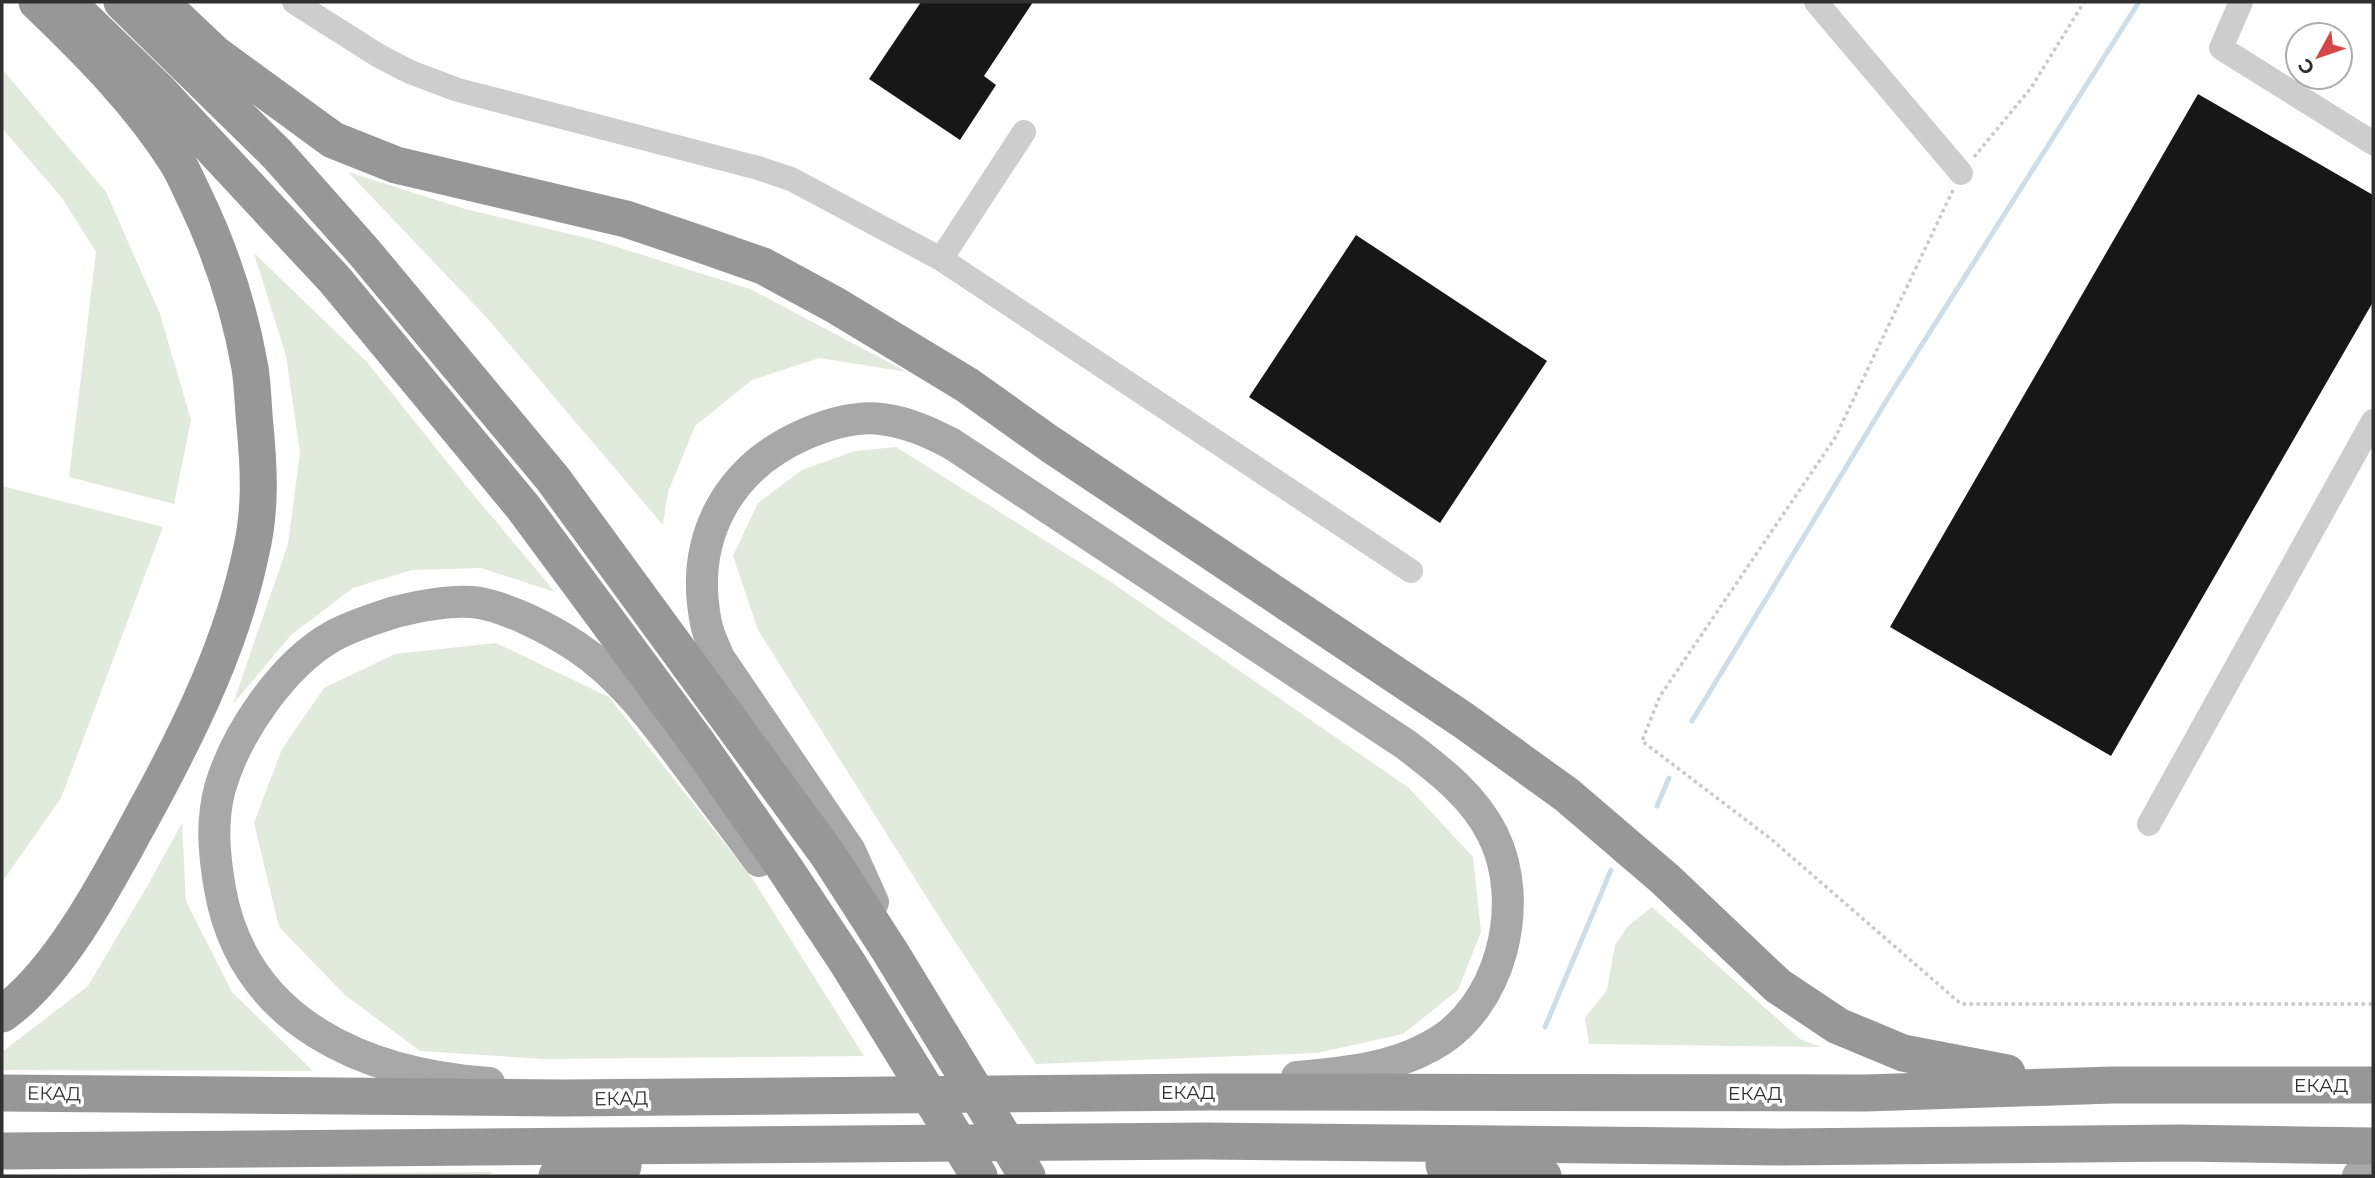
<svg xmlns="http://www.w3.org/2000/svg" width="2375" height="1178" font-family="Montserrat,sans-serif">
	<rect width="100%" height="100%" fill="#fff"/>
	<g fill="#e2e9dd">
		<polygon points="2,69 106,192 160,314 191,420 174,504 69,477 96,252 62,198 2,128"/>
		<polygon points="348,172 465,209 595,240 750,289 907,372 819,358 752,380 695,426 668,492 663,525 488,319"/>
		<polygon points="254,253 367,362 467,487 555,592 481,568 412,570 353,588 291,635 233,704 288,544 300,453 286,356"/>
		<polygon points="896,447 1111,582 1409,788 1473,857 1481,932 1458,990 1403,1034 1317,1053 1036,1064 948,931 758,630 733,556 758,503 802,470 855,451"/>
		<polygon points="2,486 163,527 61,798 2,882"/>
		<polygon points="496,643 609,697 752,878 864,1056 543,1059 420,1051 345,995 279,927 254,823 282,749 324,688 395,654"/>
		<polygon points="182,823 186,901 232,992 313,1071 2,1070 2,1052 88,986 149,883"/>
		<polygon points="1652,907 1800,1039 1821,1047 1589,1044 1585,1018 1607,990 1615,945 1628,926"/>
		<polygon points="493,1172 488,1176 83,1175"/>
	</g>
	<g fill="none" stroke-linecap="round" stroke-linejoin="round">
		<g stroke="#cfdde9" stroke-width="5">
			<polyline points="1692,721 1888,398 2139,2"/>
			<polyline points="1657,806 1669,778"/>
			<polyline points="1545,1027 1611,870"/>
		</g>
	</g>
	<g fill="#171717">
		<polygon points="921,2 1033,2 984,76 996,85 960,140 869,79"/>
		<polygon points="2198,94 2373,195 2373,302 2111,756 1890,627"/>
		<polygon points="1356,235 1547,361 1440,523 1249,397"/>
	</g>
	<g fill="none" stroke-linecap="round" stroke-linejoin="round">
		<g stroke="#cacaca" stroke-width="3.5" stroke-dasharray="3.5 3.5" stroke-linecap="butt">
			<polyline points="1974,157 2031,88 2084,2"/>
			<polyline points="1953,190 1835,438 1660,696 1642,741 1771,839 1961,1004 2373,1004"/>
		</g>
		<g stroke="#cdcdcd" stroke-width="24">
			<polyline points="294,2 379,56 410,72 458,90 758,168 791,179 941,259 1411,571"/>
			<polyline points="1816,2 1961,173"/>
			<polyline points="2241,2 2221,48 2373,143"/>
			<polyline points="941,259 1024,132"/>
			<polyline points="2149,824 2373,421"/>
		</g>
		<g stroke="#a8a8a8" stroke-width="32">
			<path d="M873 902 850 851 719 658C714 646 708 635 706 623 689 539 727 469 803 435 826 425 856 416 881 419 907 422 929 432 952 444L1405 744C1438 769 1474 796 1493 835 1527 904 1501 1009 1431 1046 1390 1069 1343 1073 1297 1077"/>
			<path d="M489 1083C366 1074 244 1024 220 889 214 854 211 822 220 788 236 733 283 664 333 636 353 625 374 619 395 612 419 606 447 600 472 602 504 605 550 629 577 647 622 677 655 722 687 765 711 797 736 829 759 861"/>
			<polyline points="2358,1176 2373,1174"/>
		</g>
		<g stroke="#979797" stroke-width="37">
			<polyline points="67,2 160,92 335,280 523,507 699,745 784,867 847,962 979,1176"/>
			<polyline points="122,2 277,154 364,252 553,479 828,855 891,953 1027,1176"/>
			<polyline points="160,2 215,54 333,140 396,165 626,219 700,244 763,266 835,305 967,385 1050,444 1463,720 1567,795 1665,879 1778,986 1838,1026 1903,1053 2007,1073"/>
			<path d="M2 1014C62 972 112 872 147 808 191 727 232 643 251 552 261 510 259 468 255 426 253 407 253 387 250 368 240 311 220 250 195 198 189 186 184 173 177 162 139 102 88 51 37 2"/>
			<polyline points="2,1093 562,1098 1210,1092 1866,1093 2113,1085 2373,1085"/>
			<polyline points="2,1151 1206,1141 1782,1147 2180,1143 2373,1146"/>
			<polyline points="1444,1165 1543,1176"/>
			<polyline points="557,1176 584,1169 623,1166"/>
		</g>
	</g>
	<g text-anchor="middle" stroke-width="7" stroke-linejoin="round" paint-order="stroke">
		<g font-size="19" fill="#303030" stroke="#fff">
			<text x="2321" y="1092">ЕКАД</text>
			<text x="1188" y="1099">ЕКАД</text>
			<text transform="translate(54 1093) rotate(1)" y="7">ЕКАД</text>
			<text x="1755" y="1100">ЕКАД</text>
			<text transform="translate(621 1098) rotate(-1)" y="7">ЕКАД</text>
		</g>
	</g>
	<rect width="2375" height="1178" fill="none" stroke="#303030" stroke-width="7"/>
	<g transform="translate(2319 56) rotate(230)"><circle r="33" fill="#ffffff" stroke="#acacac" stroke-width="2"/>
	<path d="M0-5L12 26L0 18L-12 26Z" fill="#d34847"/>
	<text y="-10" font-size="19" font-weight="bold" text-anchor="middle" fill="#303030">С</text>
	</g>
</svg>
